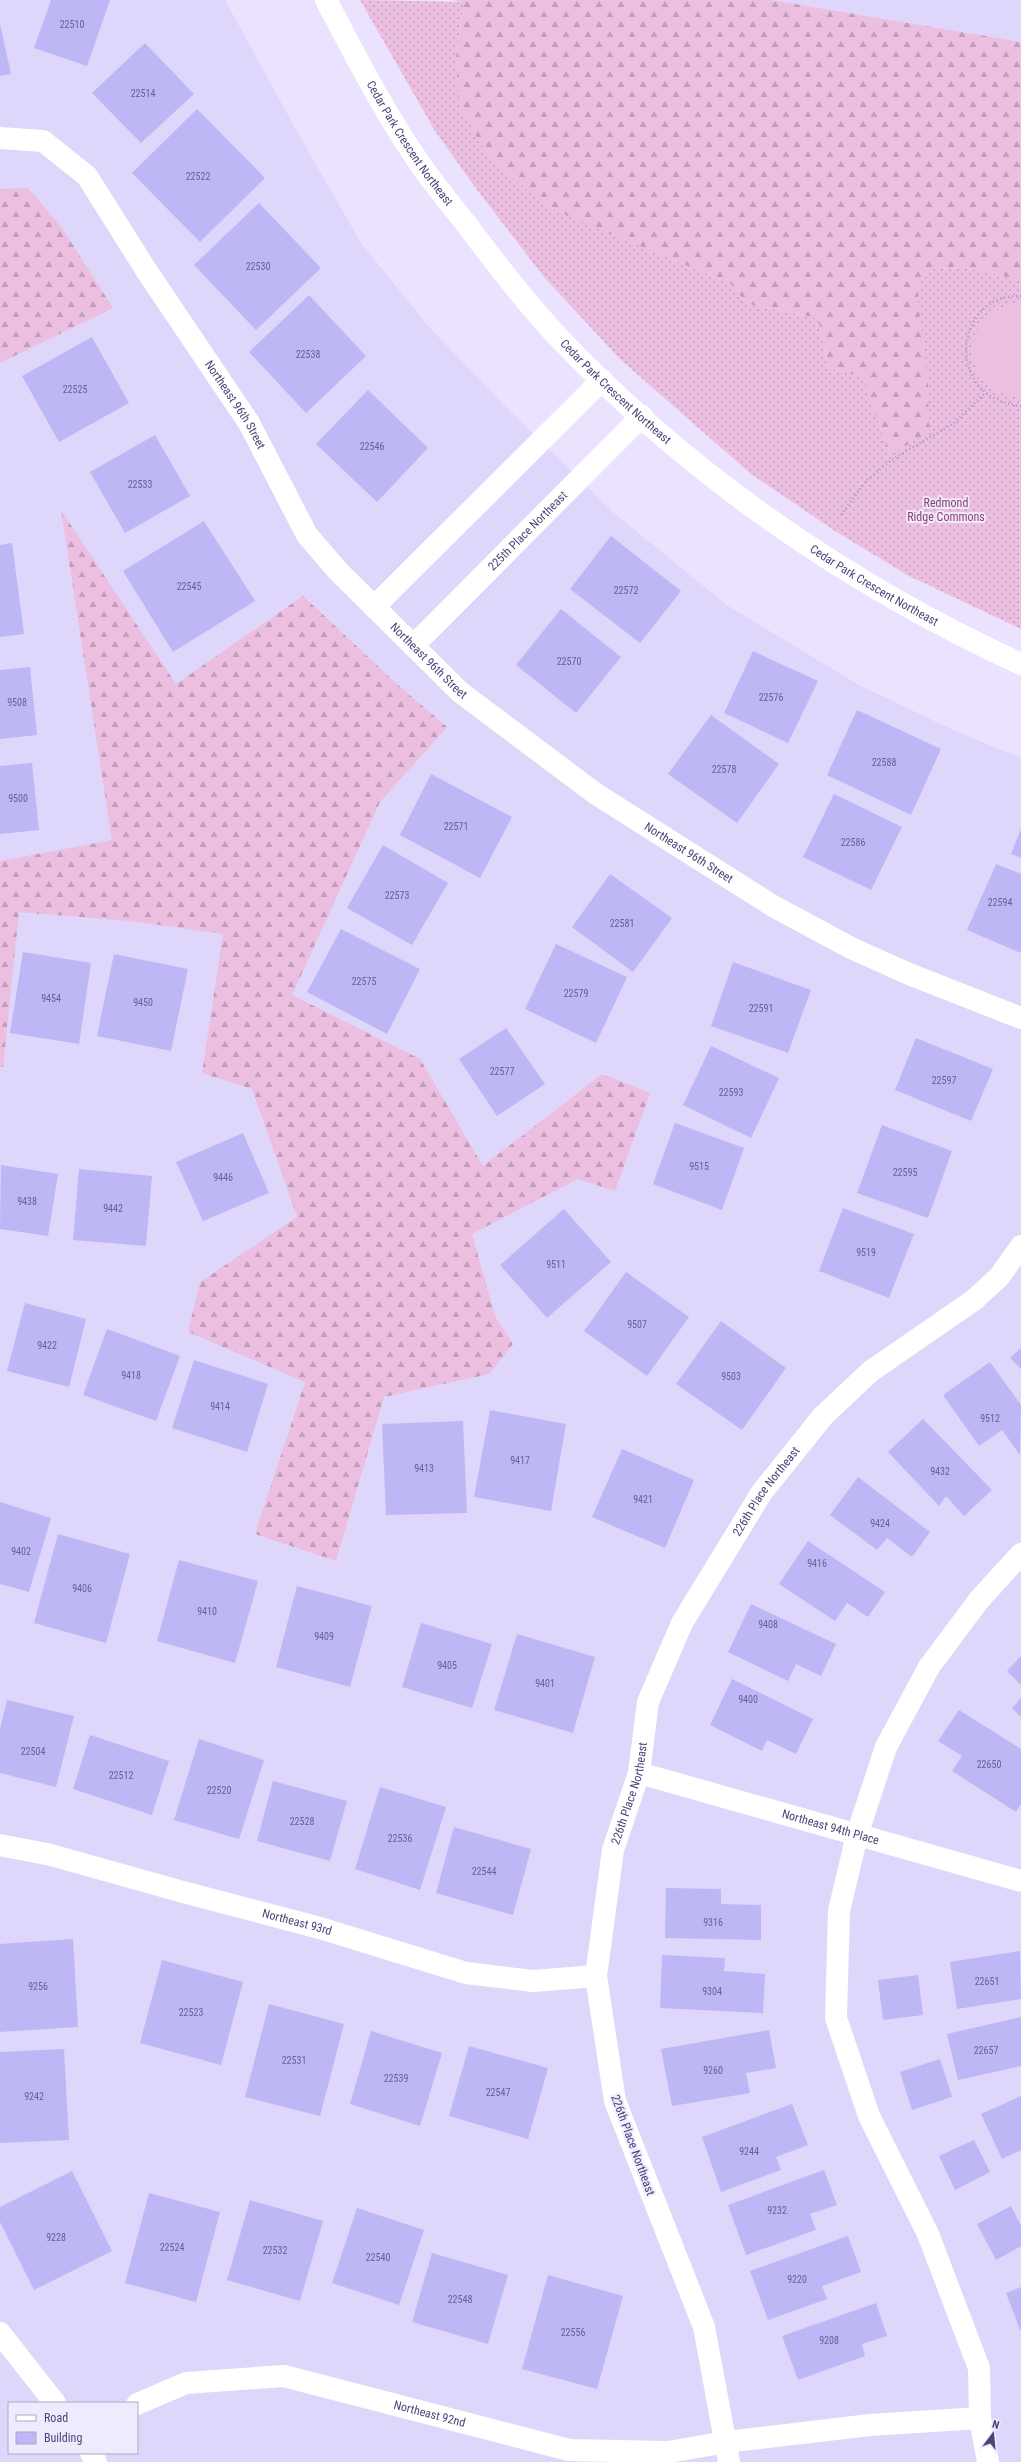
<svg xmlns="http://www.w3.org/2000/svg" width="1021" height="2462" font-family="'Roboto Condensed',sans-serif">
	<defs>
		<pattern id="grass-dots" width="8" height="8" patternUnits="userSpaceOnUse"><rect width="8" height="8" fill="#ecbfe0"/><path d="M2 2h.1M6 6h.1" fill="none" stroke="#c19dba" stroke-width="1.8" stroke-linecap="round"/></pattern>
		<pattern id="forest-firs" width="22" height="20" patternUnits="userSpaceOnUse"><rect width="22" height="20" fill="#ecbfe0"/><path d="M5 1l3.5 6h-7zM16 11l3.5 6h-7z" fill="#c19dba"/></pattern>
	</defs>
	<rect width="100%" height="100%" fill="#eae2fe"/>
	<g fill="#dfd6fb" fill-rule="evenodd">
		<path d="M0 0H225L296 130 361 243 429 327 501 402 614 513 728 606 859 685 953 730 1021 758V2462H0ZM9 2403H137V2453H9Z"/>
		<polygon points="771,0 1021,0 1021,42"/>
	</g>
	<polygon fill="url(#grass-dots)" points="360,0 464,2 456,57 648,249 731,284 747,304 818,318 828,368 862,377 890,455 918,302 919,282 934,269 968,268 1021,280 1021,629 909,576 835,531 751,474 620,359 544,277 475,187 435,131"/>
	<g fill="url(#forest-firs)">
		<polygon points="452,0 771,0 1021,42 1021,280 967,268 934,269 919,282 918,302 928,380 929,432 890,455 862,377 828,368 818,318 747,304 731,284 544,206 487,154 459,107 456,57 464,2"/>
		<polygon points="28,188 62,228 113,308 0,363 0,189"/>
		<polygon points="61,510 176,684 303,596 398,685 447,727 380,802 292,995 420,1059 483,1166 602,1074 650,1093 615,1191 578,1179 472,1234 495,1316 513,1344 489,1374 384,1397 336,1561 255,1534 305,1382 188,1332 200,1282 297,1217 252,1089 202,1073 223,934 130,921 19,912 3,1067 0,1067 0,861 112,840"/>
	</g>
	<path fill="#ecbfe0" d="M1015 303H1021V398C960 391 955 319 1015 303Z"/>
	<g fill="#bdb7f5">
		<polygon points="51,0 110,0 87,66 34,48"/>
		<polygon points="0,24 11,74 0,76"/>
		<polygon points="145,43 194,94 141,143 92,93"/>
		<polygon points="197,109 265,178 200,242 132,173"/>
		<polygon points="259,203 321,268 256,330 194,265"/>
		<polygon points="309,295 366,356 306,413 249,352"/>
		<polygon points="92,337 129,403 59,442 22,376"/>
		<polygon points="368,390 428,448 377,502 316,444"/>
		<polygon points="155,435 190,496 125,533 90,472"/>
		<polygon points="204,521 255,601 173,652 123,571"/>
		<polygon points="611,536 681,591 640,643 570,589"/>
		<polygon points="12,543 24,634 0,637 0,545"/>
		<polygon points="561,609 621,657 576,713 516,665"/>
		<polygon points="753,651 818,681 788,743 724,713"/>
		<polygon points="30,667 37,735 0,739 0,670"/>
		<polygon points="857,710 941,749 911,815 827,775"/>
		<polygon points="711,715 779,764 737,823 668,774"/>
		<polygon points="32,763 39,830 0,834 0,766"/>
		<polygon points="431,774 512,817 480,878 400,835"/>
		<polygon points="834,794 902,827 871,890 803,857"/>
		<polygon points="1021,829 1021,858 1011,854"/>
		<polygon points="383,845 448,883 412,945 347,908"/>
		<polygon points="996,864 1021,874 1021,953 967,930"/>
		<polygon points="610,874 672,918 633,972 572,927"/>
		<polygon points="341,929 420,969 387,1034 307,992"/>
		<polygon points="556,944 627,977 596,1043 525,1009"/>
		<polygon points="23,952 91,963 79,1044 10,1033"/>
		<polygon points="114,954 188,969 171,1051 97,1036"/>
		<polygon points="733,962 811,990 788,1053 711,1026"/>
		<polygon points="506,1028 545,1084 497,1116 459,1059"/>
		<polygon points="916,1038 993,1069 971,1121 895,1090"/>
		<polygon points="711,1046 779,1078 751,1138 683,1105"/>
		<polygon points="675,1123 744,1148 722,1210 653,1184"/>
		<polygon points="882,1125 952,1151 928,1218 857,1193"/>
		<polygon points="243,1133 269,1193 203,1221 176,1162"/>
		<polygon points="1,1165 58,1174 48,1236 0,1229"/>
		<polygon points="79,1169 152,1176 146,1246 73,1240"/>
		<polygon points="843,1208 914,1234 889,1298 819,1271"/>
		<polygon points="564,1209 611,1262 547,1318 500,1265"/>
		<polygon points="626,1272 689,1317 647,1376 584,1331"/>
		<polygon points="25,1303 86,1319 69,1387 7,1371"/>
		<polygon points="721,1321 786,1368 742,1430 676,1384"/>
		<polygon points="107,1329 180,1356 156,1421 83,1395"/>
		<polygon points="1021,1348 1021,1369 1010,1358"/>
		<polygon points="194,1360 268,1384 247,1452 172,1428"/>
		<polygon points="990,1362 1021,1405 1020,1455 1002,1430 979,1446 943,1395"/>
		<polygon points="490,1410 566,1424 551,1511 474,1497"/>
		<polygon points="923,1419 992,1490 964,1516 946,1496 939,1506 888,1452"/>
		<polygon points="463,1421 467,1513 386,1515 382,1424"/>
		<polygon points="622,1449 694,1480 665,1548 592,1517"/>
		<polygon points="858,1477 930,1532 912,1557 887,1538 877,1550 830,1515"/>
		<polygon points="0,1502 51,1518 29,1592 0,1584"/>
		<polygon points="58,1534 130,1554 106,1643 34,1623"/>
		<polygon points="808,1541 885,1592 868,1617 847,1603 835,1621 779,1584"/>
		<polygon points="179,1560 258,1581 235,1663 157,1641"/>
		<polygon points="297,1586 372,1606 350,1687 276,1667"/>
		<polygon points="751,1604 836,1644 821,1676 796,1664 788,1681 728,1652"/>
		<polygon points="421,1623 492,1644 472,1708 402,1687"/>
		<polygon points="517,1634 595,1657 573,1733 494,1710"/>
		<polygon points="1021,1656 1021,1685 1007,1671"/>
		<polygon points="732,1679 813,1719 796,1754 767,1740 762,1751 710,1725"/>
		<polygon points="1021,1698 1021,1717 1012,1708"/>
		<polygon points="7,1700 74,1716 56,1787 0,1773 0,1729"/>
		<polygon points="959,1710 1021,1749 1021,1804 1016,1812 952,1771 962,1756 938,1741"/>
		<polygon points="90,1735 169,1761 152,1815 73,1789"/>
		<polygon points="199,1739 264,1760 239,1839 174,1820"/>
		<polygon points="273,1781 347,1801 330,1861 257,1841"/>
		<polygon points="380,1787 446,1807 420,1890 355,1869"/>
		<polygon points="454,1827 531,1849 513,1915 436,1893"/>
		<polygon points="666,1888 721,1889 721,1904 761,1905 761,1940 665,1938"/>
		<polygon points="73,1939 78,2027 0,2032 0,1944"/>
		<polygon points="1020,1951 1021,1999 957,2009 950,1962"/>
		<polygon points="662,1955 725,1958 724,1971 765,1974 763,2013 660,2008"/>
		<polygon points="162,1960 243,1982 221,2065 140,2043"/>
		<polygon points="918,1975 923,2015 883,2020 878,1980"/>
		<polygon points="269,2004 344,2024 320,2116 245,2097"/>
		<polygon points="1021,2017 1021,2066 958,2080 947,2034"/>
		<polygon points="769,2030 776,2068 746,2073 750,2093 672,2106 661,2049"/>
		<polygon points="371,2031 442,2053 420,2126 350,2104"/>
		<polygon points="469,2046 548,2068 528,2139 449,2116"/>
		<polygon points="64,2049 69,2140 0,2143 0,2052"/>
		<polygon points="940,2059 952,2097 912,2110 900,2072"/>
		<polygon points="1021,2096 1021,2150 1002,2159 981,2114"/>
		<polygon points="792,2104 808,2145 776,2157 781,2170 721,2192 702,2137"/>
		<polygon points="974,2140 990,2172 955,2190 939,2156"/>
		<polygon points="824,2170 837,2205 810,2214 816,2230 746,2255 728,2205"/>
		<polygon points="72,2171 112,2251 34,2290 0,2222 0,2207"/>
		<polygon points="149,2193 220,2212 196,2302 125,2283"/>
		<polygon points="250,2200 323,2221 300,2301 227,2280"/>
		<polygon points="1011,2206 1021,2226 1021,2246 996,2260 977,2224"/>
		<polygon points="357,2208 424,2230 399,2305 332,2283"/>
		<polygon points="848,2236 861,2272 822,2286 827,2299 768,2320 750,2271"/>
		<polygon points="432,2253 508,2275 488,2344 412,2322"/>
		<polygon points="548,2275 623,2296 597,2389 522,2369"/>
		<polygon points="1021,2287 1021,2330 1020,2330 1006,2293"/>
		<polygon points="876,2303 887,2336 862,2344 865,2356 798,2380 782,2336"/>
	</g>
	<g fill="none" stroke-linecap="round" stroke-linejoin="round">
		<g stroke="#9f9ada" stroke-width="2.5" stroke-dasharray="1 3" stroke-linecap="butt">
			<path d="M1021 296C954 293 942 398 1021 406"/>
			<polyline points="841,515 866,481 890,461 954,423 985,393"/>
		</g>
		<g stroke="#fff" stroke-width="22">
			<path id="s1" d="M326 0C354 53 382 108 416 158 431 181 450 203 467 225 496 264 527 304 560 339 691 476 849 585 1021 664"/>
			<path id="s2" d="M0 138 43 141 87 176 146 270 249 423 307 535 338 571 460 692 596 794 773 906 851 948 909 974 1021 1018"/>
			<polyline points="374,607 602,380"/>
			<path id="s3" d="M414 645 642 416"/>
			<path id="s4" d="M639 1773 1021 1881"/>
			<path id="s5" d="M0 1845 51 1855 183 1892 320 1928 466 1973 533 1981 596 1976"/>
			<polyline points="0,2333 55,2403"/>
			<path id="s6" d="M137 2404 186 2383 284 2376 569 2450 668 2452 726 2442 870 2425 980 2418"/>
			<polyline points="91,2453 96,2462"/>
			<path id="s7" d="M729 2462 704 2327 615 2101 596 1976 613 1850 639 1773 648 1702 682 1623 762 1492 823 1416 871 1371 974 1300 999 1277 1021 1246"/>
			<polyline points="988,2462 980,2418 979,2368 928,2234 869,2116 836,2018 839,1911 857,1835 886,1747 929,1667 979,1600 1021,1554"/>
		</g>
	</g>
	<g text-anchor="middle" stroke-width="4" stroke-linejoin="round" paint-order="stroke">
		<g font-size="10" fill="#666296">
			<text x="72" y="28">22510</text>
			<text x="143" y="97">22514</text>
			<text x="198" y="180">22522</text>
			<text x="258" y="270">22530</text>
			<text x="308" y="358">22538</text>
			<text x="75" y="393">22525</text>
			<text x="372" y="450">22546</text>
			<text x="140" y="488">22533</text>
			<text x="189" y="590">22545</text>
			<text x="626" y="594">22572</text>
			<text x="569" y="665">22570</text>
			<text x="771" y="701">22576</text>
			<text x="17" y="706">9508</text>
			<text x="884" y="766">22588</text>
			<text x="724" y="773">22578</text>
			<text x="18" y="802">9500</text>
			<text x="456" y="830">22571</text>
			<text x="853" y="846">22586</text>
			<text x="397" y="899">22573</text>
			<text x="1000" y="906">22594</text>
			<text x="622" y="927">22581</text>
			<text x="364" y="985">22575</text>
			<text x="576" y="997">22579</text>
			<text x="51" y="1002">9454</text>
			<text x="143" y="1006">9450</text>
			<text x="761" y="1012">22591</text>
			<text x="502" y="1075">22577</text>
			<text x="944" y="1084">22597</text>
			<text x="731" y="1096">22593</text>
			<text x="699" y="1170">9515</text>
			<text x="905" y="1176">22595</text>
			<text x="223" y="1181">9446</text>
			<text x="27" y="1205">9438</text>
			<text x="113" y="1212">9442</text>
			<text x="866" y="1256">9519</text>
			<text x="556" y="1268">9511</text>
			<text x="637" y="1328">9507</text>
			<text x="47" y="1349">9422</text>
			<text x="131" y="1379">9418</text>
			<text x="731" y="1380">9503</text>
			<text x="220" y="1410">9414</text>
			<text x="990" y="1422">9512</text>
			<text x="520" y="1464">9417</text>
			<text x="424" y="1472">9413</text>
			<text x="940" y="1475">9432</text>
			<text x="643" y="1503">9421</text>
			<text x="880" y="1527">9424</text>
			<text x="21" y="1555">9402</text>
			<text x="817" y="1567">9416</text>
			<text x="82" y="1592">9406</text>
			<text x="207" y="1615">9410</text>
			<text x="768" y="1628">9408</text>
			<text x="324" y="1640">9409</text>
			<text x="447" y="1669">9405</text>
			<text x="545" y="1687">9401</text>
			<text x="748" y="1703">9400</text>
			<text x="33" y="1755">22504</text>
			<text x="989" y="1768">22650</text>
			<text x="121" y="1779">22512</text>
			<text x="219" y="1794">22520</text>
			<text x="302" y="1825">22528</text>
			<text x="400" y="1842">22536</text>
			<text x="484" y="1875">22544</text>
			<text x="713" y="1926">9316</text>
			<text x="987" y="1985">22651</text>
			<text x="38" y="1990">9256</text>
			<text x="712" y="1995">9304</text>
			<text x="191" y="2016">22523</text>
			<text x="986" y="2054">22657</text>
			<text x="294" y="2064">22531</text>
			<text x="713" y="2074">9260</text>
			<text x="396" y="2082">22539</text>
			<text x="498" y="2096">22547</text>
			<text x="34" y="2100">9242</text>
			<text x="749" y="2155">9244</text>
			<text x="777" y="2214">9232</text>
			<text x="56" y="2241">9228</text>
			<text x="172" y="2251">22524</text>
			<text x="275" y="2254">22532</text>
			<text x="378" y="2261">22540</text>
			<text x="797" y="2283">9220</text>
			<text x="460" y="2303">22548</text>
			<text x="573" y="2336">22556</text>
			<text x="829" y="2344">9208</text>
		</g>
		<g font-size="12" fill="#494677" stroke="#f0eaff">
			<text dy="4" stroke="none"><textPath href="#s1" startOffset="166">Cedar Park Crescent Northeast</textPath></text>
			<text dy="4" stroke="none"><textPath href="#s1" startOffset="490">Cedar Park Crescent Northeast</textPath></text>
			<text dy="4" stroke="none"><textPath href="#s2" startOffset="372">Northeast 96th Street</textPath></text>
			<text dy="4" stroke="none"><textPath href="#s3" startOffset="161">225th Place Northeast</textPath></text>
			<text dy="4" stroke="none"><textPath href="#s1" startOffset="814">Cedar Park Crescent Northeast</textPath></text>
			<text dy="4" stroke="none"><textPath href="#s2" startOffset="696">Northeast 96th Street</textPath></text>
			<text dy="4" stroke="none"><textPath href="#s2" startOffset="1020">Northeast 96th Street</textPath></text>
			<text dy="4" stroke="none"><textPath href="#s7" startOffset="1029">226th Place Northeast</textPath></text>
			<text dy="4" stroke="none"><textPath href="#s7" startOffset="693">226th Place Northeast</textPath></text>
			<text dy="4" stroke="none"><textPath href="#s4" startOffset="199">Northeast 94th Place</textPath></text>
			<text dy="4" stroke="none"><textPath href="#s5" startOffset="307">Northeast 93rd</textPath></text>
			<text transform="translate(633 2145) rotate(70)" y="4">226th Place Northeast</text>
			<text dy="4" stroke="none"><textPath href="#s6" startOffset="302">Northeast 92nd</textPath></text>
		</g>
		<g font-size="12" fill="#8b426e" stroke="#f0eaff">
			<text x="946" y="507">Redmond<tspan x="946" dy="14">Ridge Commons</tspan></text>
		</g>
	</g>
	<rect x="8" y="2402" width="130" height="52" fill="#f0eaff" stroke="#ada8c9"/>
	<rect x="16" y="2415" width="20" height="6" fill="#ffffff" stroke="#ada8c9"/>
	<text x="44" y="2422" font-size="12" fill="#494677">Road</text>
	<rect x="16" y="2432" width="20" height="12" fill="#bdb7f5" stroke="#ada8c9"/>
	<text x="44" y="2442" font-size="12" fill="#494677">Building</text>
	<g transform="translate(993 2434) rotate(16)" stroke="#f0eaff" stroke-width="3" paint-order="stroke">
	<path d="M0-3L7 15L0 10L-7 15Z" fill="#494677"/>
	<text y="-6" font-size="11" font-weight="bold" text-anchor="middle" fill="#494677">N</text>
	</g>
</svg>
